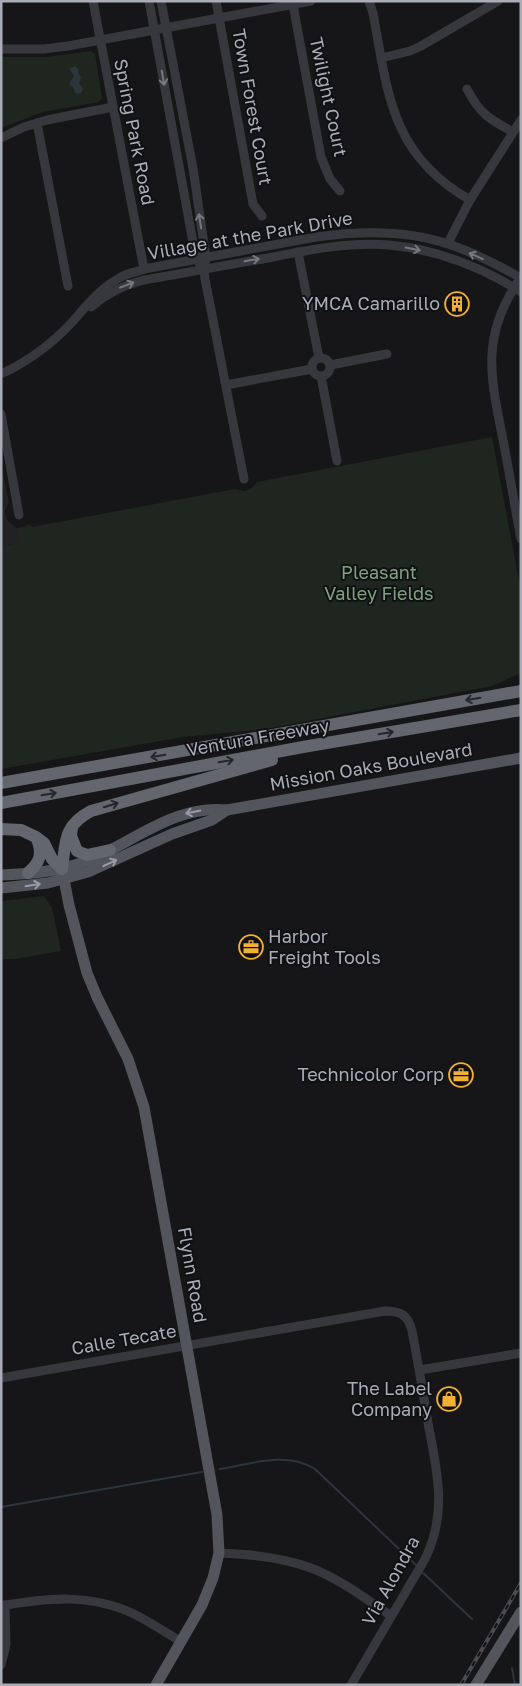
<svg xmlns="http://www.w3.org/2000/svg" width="522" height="1686" font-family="'Golos Text',sans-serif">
	<rect width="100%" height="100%" fill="#161618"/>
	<polygon fill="#222225" points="1,463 9,502 5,511 7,520 16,528 19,543 1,546"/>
	<g fill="#1e261f">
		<polygon points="90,51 95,54 102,98 99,102 43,112 1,128 1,57 47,57"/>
		<polygon points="492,437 521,591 521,673 492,686 265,729 183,737 1,769 1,546 19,543 16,528 24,527 29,524 32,527 235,489 245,491 252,488 257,482"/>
		<polygon points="44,896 52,908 61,951 15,959 1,959 1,901"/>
	</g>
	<polygon fill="#2c353c" points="75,66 78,69 78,73 81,77 79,83 83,88 82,92 79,94 75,93 74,88 69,84 74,76 69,69"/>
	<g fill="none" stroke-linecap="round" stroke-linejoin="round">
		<g stroke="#2c353c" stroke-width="2">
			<path d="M220 1469C251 1464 286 1451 315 1469L418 1567"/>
			<polyline points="1,1507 202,1472"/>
			<polyline points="421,1571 472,1619"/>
			<polyline points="512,1668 515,1685"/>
		</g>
		<g stroke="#37383d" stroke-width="9">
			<polyline points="93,1 144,269"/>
			<polyline points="149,1 194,248 197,259 199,263"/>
			<polyline points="161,1 193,168 206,258 204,269 205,279 244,479"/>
			<polyline points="216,1 253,204 262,216"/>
			<path d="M369 1 373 13C388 94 391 155 470 200"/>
			<polyline points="293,5 321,157 330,179 340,191"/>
			<polyline points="1,49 44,49 68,46 311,1"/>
			<polyline points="381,58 410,51 421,46 498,1"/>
			<path d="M467 89C480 114 489 119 513 132"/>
			<polyline points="37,123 68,286"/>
			<polyline points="1,138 24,127 47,120 113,107"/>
			<polyline points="448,243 470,200 521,120"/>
			<polyline points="298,252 319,358"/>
			<path d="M517 283C479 341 492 382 504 445 510 476 515 508 521 539"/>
			<path d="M91 307C107 293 124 285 144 280 185 273 226 265 268 258 307 250 348 242 389 245 435 249 482 267 521 292"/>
			<circle cx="321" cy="367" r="9"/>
			<polyline points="330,365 387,354"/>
			<path d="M1 374C30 361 60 338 80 313 92 299 105 285 123 276 129 273 137 272 144 269L316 237C358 231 407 230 448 244 473 252 498 265 521 278"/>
			<polyline points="321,376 337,461"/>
			<polyline points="226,385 312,369"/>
			<polyline points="1,414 19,515"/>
			<polyline points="420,1370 521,1353"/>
			<path d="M1 1378 385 1311C401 1311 408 1315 412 1331 418 1362 423 1392 428 1423 437 1471 448 1512 425 1559L351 1685"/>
			<path d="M219 1553C250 1554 282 1557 311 1568 340 1579 366 1599 391 1616"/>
			<path d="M1 1606C47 1598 90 1593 134 1614 150 1622 165 1632 180 1641"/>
			<polyline points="1,1665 6,1645 5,1605"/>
		</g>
		<g stroke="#53555c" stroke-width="11">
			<polyline points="62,869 69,905 87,973 97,997 128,1059 144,1107 217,1515 219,1553 213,1578 202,1605 156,1685"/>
			<path d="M1 875C28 874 56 872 81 863 130 846 172 804 227 810L521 758"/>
			<polyline points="1,888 48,883 88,872 172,834 212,820 227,810"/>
			<polyline points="476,1685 521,1612"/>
		</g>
		<g stroke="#63666e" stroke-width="12">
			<polyline points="1,783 521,691"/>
			<polyline points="1,803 303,747 521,710"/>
			<polyline points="72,827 71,836 77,851 87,855 110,850"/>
			<polyline points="1,829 21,830 36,837 44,843 52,859 62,869"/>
			<path d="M62 869C66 841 63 826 91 811L272 760"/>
			<path d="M28 873C40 862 43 855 37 839"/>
		</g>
		<g stroke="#4a4c52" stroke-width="4">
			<polyline id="rail" points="461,1685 521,1583"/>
		</g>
		<use href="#rail" stroke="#111113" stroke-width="2" stroke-dasharray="5.5" stroke-linecap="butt"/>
	</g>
	<defs><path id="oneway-shaft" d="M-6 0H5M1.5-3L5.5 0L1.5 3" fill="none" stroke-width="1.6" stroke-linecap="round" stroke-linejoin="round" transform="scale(1.25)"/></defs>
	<g stroke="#757881">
		<use href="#oneway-shaft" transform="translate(163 78) rotate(80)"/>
		<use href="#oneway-shaft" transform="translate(200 221) rotate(-99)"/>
		<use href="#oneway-shaft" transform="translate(413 249) rotate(11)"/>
		<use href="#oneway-shaft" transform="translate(476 256) rotate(-156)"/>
		<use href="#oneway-shaft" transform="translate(252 260) rotate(-10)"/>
		<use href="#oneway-shaft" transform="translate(127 285) rotate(-21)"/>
	</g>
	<g stroke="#26262a">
		<use href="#oneway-shaft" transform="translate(473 699) rotate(170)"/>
		<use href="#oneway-shaft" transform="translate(386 733) rotate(-10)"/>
		<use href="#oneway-shaft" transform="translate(158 756) rotate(170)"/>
		<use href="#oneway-shaft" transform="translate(226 761) rotate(-10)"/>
		<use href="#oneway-shaft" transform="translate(49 794) rotate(-10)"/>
		<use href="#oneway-shaft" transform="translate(111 805) rotate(-17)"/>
	</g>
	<g stroke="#979ba6">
		<use href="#oneway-shaft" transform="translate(193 812) rotate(169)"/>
		<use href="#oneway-shaft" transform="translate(110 863) rotate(-25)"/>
		<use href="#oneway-shaft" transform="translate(33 885) rotate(-9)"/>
	</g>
	<defs>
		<g id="building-ring" transform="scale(1.25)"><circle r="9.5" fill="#111113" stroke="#f2b134" stroke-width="1.5"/><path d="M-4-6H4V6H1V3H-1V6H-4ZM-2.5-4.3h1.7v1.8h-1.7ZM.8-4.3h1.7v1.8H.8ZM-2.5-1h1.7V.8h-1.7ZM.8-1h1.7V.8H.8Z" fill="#f2b134"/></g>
		<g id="office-ring" transform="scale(1.25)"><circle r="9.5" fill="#111113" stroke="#f2b134" stroke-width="1.5"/><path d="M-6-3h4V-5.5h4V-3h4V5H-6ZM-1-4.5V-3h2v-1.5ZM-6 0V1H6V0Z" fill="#f2b134"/></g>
		<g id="shop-ring" transform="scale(1.25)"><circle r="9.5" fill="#111113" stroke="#f2b134" stroke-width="1.5"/><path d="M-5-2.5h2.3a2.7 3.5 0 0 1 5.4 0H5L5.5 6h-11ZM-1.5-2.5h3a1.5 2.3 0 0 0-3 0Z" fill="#f2b134"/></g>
	</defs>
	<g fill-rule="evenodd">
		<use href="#building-ring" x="457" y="304"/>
		<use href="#office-ring" x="251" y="947"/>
		<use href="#office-ring" x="461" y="1075"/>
		<use href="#shop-ring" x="449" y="1399"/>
	</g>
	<g text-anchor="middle" stroke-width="4" stroke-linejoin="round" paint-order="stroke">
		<g font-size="18" fill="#a8adb8" stroke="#111113">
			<text transform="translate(328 97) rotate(78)" y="6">Twilight Court</text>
			<text transform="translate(252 107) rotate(80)" y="6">Town Forest Court</text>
			<text transform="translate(134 132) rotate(79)" y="6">Spring Park Road</text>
			<text transform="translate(250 236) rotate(-10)" y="6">Village at the Park Drive</text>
			<text transform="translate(258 738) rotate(-10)" y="6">Ventura Freeway</text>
			<text transform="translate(371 767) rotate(-10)" y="6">Mission Oaks Boulevard</text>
			<text transform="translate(192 1275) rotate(80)" y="6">Flynn Road</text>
			<text transform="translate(124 1340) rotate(-10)" y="6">Calle Tecate</text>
			<text transform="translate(391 1581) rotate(-61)" y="6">Via Alondra</text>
		</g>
		<g font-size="18" fill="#a8adb8" stroke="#111113" text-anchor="end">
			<text x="440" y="310">YMCA Camarillo</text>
			<text x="268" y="943" text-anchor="start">Harbor<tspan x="268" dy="21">Freight Tools</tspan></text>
			<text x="444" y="1081">Technicolor Corp</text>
			<text x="432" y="1395">The Label<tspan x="432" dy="21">Company</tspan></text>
		</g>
		<g font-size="18" fill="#7fa381" stroke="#111113">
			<text x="379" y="579">Pleasant<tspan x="379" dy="21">Valley Fields</tspan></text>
		</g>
	</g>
	<rect width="522" height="1686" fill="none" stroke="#a8adb8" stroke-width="5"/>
</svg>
